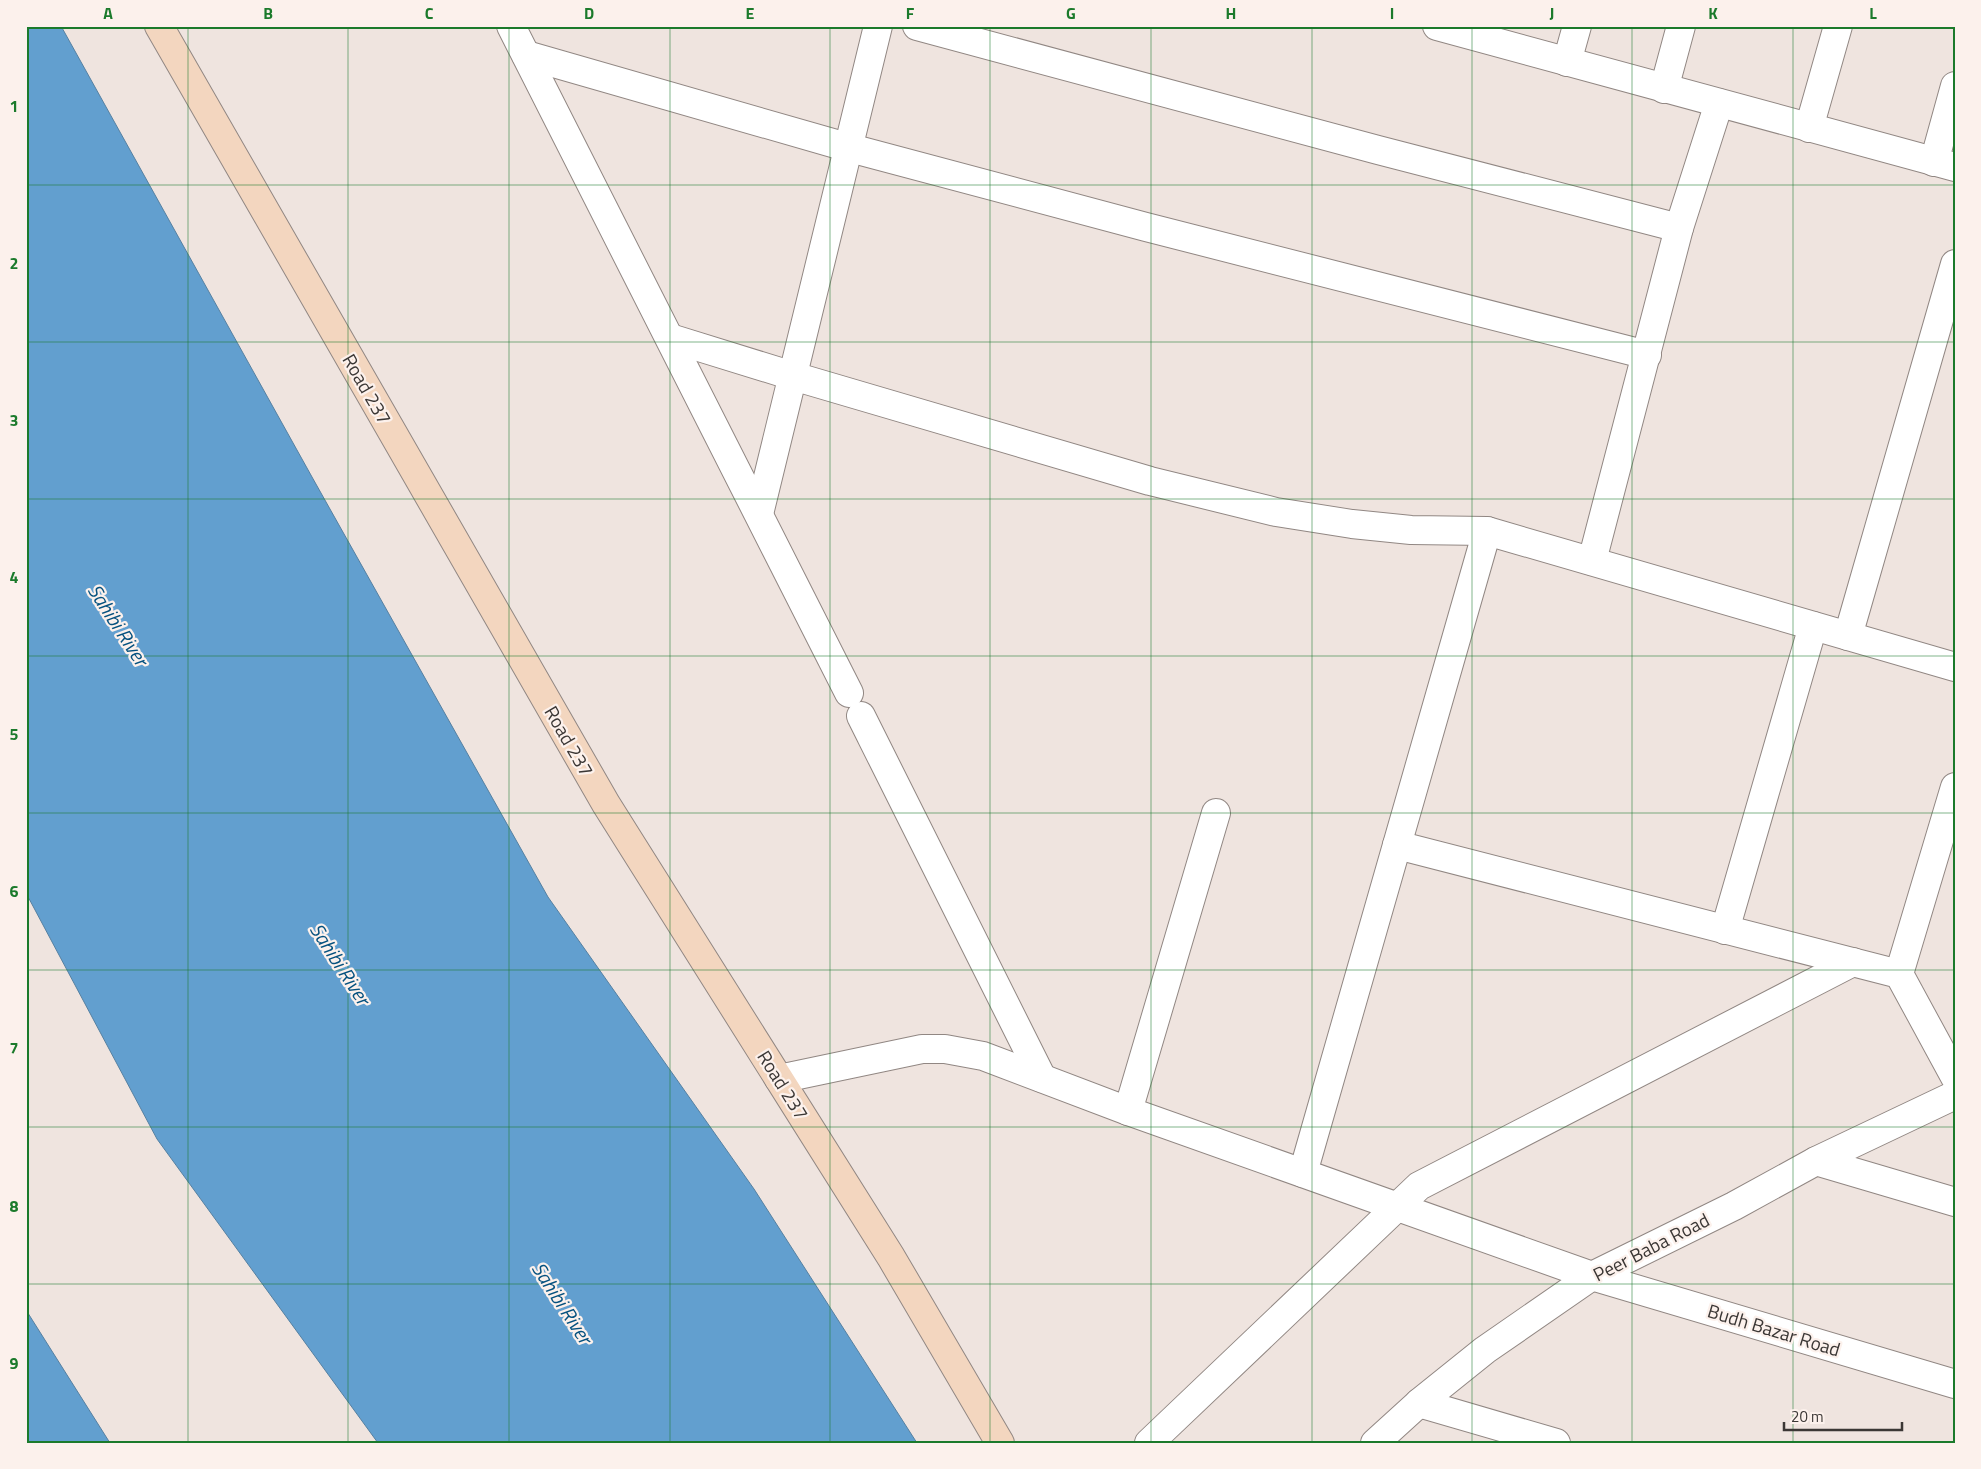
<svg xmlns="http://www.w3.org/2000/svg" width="1981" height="1469" font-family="'Titillium Web',sans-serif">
	<rect width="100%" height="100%" fill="#efe4df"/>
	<g fill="#629fcf" stroke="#5680a1">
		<polygon points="26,26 61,26 312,477 548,897 754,1189 917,1443 378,1443 157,1139 26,893"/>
		<polygon points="26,1310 110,1443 26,1443"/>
	</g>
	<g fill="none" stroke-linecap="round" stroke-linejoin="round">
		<g stroke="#918783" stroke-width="30">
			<g id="street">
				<polyline points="511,26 849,693"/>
				<polyline points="917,26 1378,150 1679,228"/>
				<polyline points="1437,26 1955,167"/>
				<polyline points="526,55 850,148 1146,227 1647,355"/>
				<polyline points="1567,62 1577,26"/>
				<polyline points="1664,89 1681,26"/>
				<polyline points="1809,128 1838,26"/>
				<polyline points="1934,162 1955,86"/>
				<polyline points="670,338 793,376 1150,481 1276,512 1352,524 1411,530 1487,531 1955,667"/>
				<polyline points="759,514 878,26"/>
				<polyline points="1592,561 1679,228 1719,103"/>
				<polyline points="1848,636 1955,264"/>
				<polyline points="861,716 1042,1078"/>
				<polyline points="1397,845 1899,974 1955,1077"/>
				<polyline points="1725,930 1813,626"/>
				<polyline points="1899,974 1955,787"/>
				<polyline points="779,1079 922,1049 945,1049 983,1056 1128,1111 1592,1276 1955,1384"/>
				<polyline points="1128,1111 1216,813"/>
				<polyline points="1816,1161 1955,1202"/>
				<polyline points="1303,1173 1487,531"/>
				<polyline points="1419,1403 1556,1443"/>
				<polyline points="1149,1443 1419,1186 1853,962"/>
				<polyline points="1375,1443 1419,1403 1485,1350 1592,1276 1734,1206 1816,1161 1955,1095"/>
			</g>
		</g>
		<g stroke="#918783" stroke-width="30">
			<polyline id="secondary" points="159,26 606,804 891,1257 1000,1443"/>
		</g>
		<use href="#street" stroke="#fff" stroke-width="28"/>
		<use href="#secondary" stroke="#f3d6bf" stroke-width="28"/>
	</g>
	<path fill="none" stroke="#1b7a2b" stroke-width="1" stroke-opacity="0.55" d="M188 26V1443M348 26V1443M509 26V1443M670 26V1443M830 26V1443M990 26V1443M1151 26V1443M1312 26V1443M1472 26V1443M1632 26V1443M1793 26V1443M26 185H1955M26 342H1955M26 499H1955M26 656H1955M26 813H1955M26 970H1955M26 1127H1955M26 1284H1955"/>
	<g text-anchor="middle" stroke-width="4.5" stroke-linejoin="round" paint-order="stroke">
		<g font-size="19" fill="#3b3735" stroke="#fcf1ec">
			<text transform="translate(367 389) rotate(60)" y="7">Road 237</text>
			<text transform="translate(569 741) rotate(60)" y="7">Road 237</text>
			<text transform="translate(783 1085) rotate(58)" y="7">Road 237</text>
			<text transform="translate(1651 1247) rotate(-27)" y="7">Peer Baba Road</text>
			<text transform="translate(1774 1330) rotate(17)" y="7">Budh Bazar Road</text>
		</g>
		<g font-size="20" font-style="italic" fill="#05517f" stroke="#fcf1ec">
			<text transform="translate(118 625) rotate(57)" y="7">Sahibi River</text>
			<text transform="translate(340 964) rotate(57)" y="7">Sahibi River</text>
			<text transform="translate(562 1303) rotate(57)" y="7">Sahibi River</text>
		</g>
	</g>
	<rect width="1981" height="1469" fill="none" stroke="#fcf1ec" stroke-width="55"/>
	<path d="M1784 1422v8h118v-8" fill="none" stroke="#3b3735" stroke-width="2.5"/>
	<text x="1791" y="1422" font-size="15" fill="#3b3735" stroke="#fcf1ec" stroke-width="4" paint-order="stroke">20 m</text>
	<rect x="28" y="28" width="1926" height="1414" fill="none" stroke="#1b7a2b" stroke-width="2"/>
	<g font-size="16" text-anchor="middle" font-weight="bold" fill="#1b7a2b">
		<text x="108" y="19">A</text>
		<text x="268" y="19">B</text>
		<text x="429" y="19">C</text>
		<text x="589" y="19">D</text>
		<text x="750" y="19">E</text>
		<text x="910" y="19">F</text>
		<text x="1071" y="19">G</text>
		<text x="1231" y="19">H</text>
		<text x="1392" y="19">I</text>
		<text x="1552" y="19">J</text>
		<text x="1713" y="19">K</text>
		<text x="1873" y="19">L</text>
		<text x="14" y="112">1</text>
		<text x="14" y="269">2</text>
		<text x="14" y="426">3</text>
		<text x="14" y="583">4</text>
		<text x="14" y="740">5</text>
		<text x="14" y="897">6</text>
		<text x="14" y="1054">7</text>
		<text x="14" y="1212">8</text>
		<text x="14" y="1369">9</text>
	</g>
</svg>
